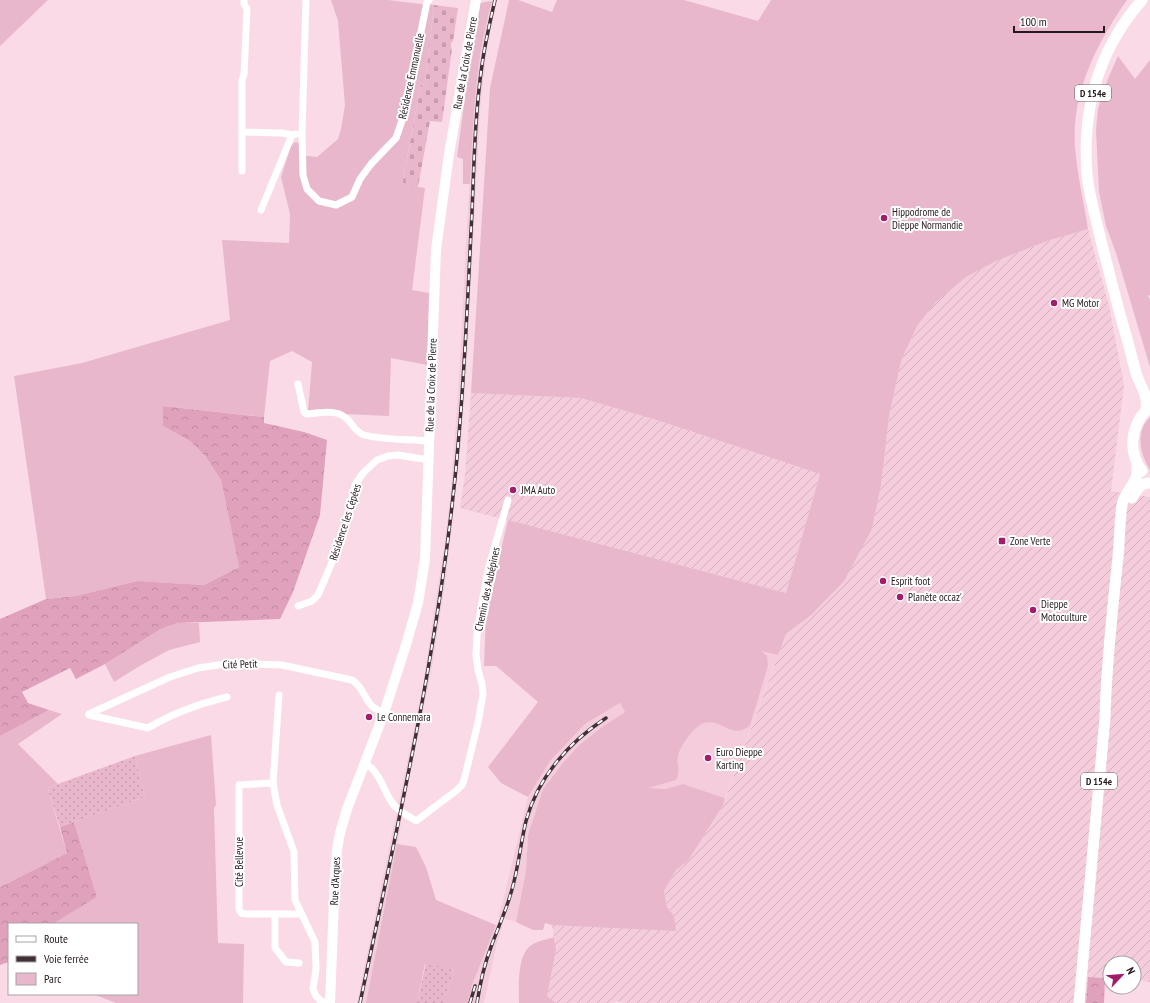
<svg xmlns="http://www.w3.org/2000/svg" width="1150" height="1003" font-family="'PT Sans Narrow',sans-serif">
	<defs>
		<pattern id="industrial-furrows" width="10" height="10" patternUnits="userSpaceOnUse"><rect width="10" height="10" fill="#f4ccdc"/><path d="M-1 1l2-2M0 10L10 0M9 11l2-2" fill="none" stroke="#d1afbc"/></pattern>
		<pattern id="forest-crowns" width="20" height="18" patternUnits="userSpaceOnUse"><rect width="20" height="18" fill="#e0a1bc"/><path d="M2 6a3 3 0 1 1 6 0M12 15a3 3 0 1 1 6 0" fill="none" stroke="#c08aa1"/></pattern>
		<pattern id="cemetery-stones" width="16" height="16" patternUnits="userSpaceOnUse"><rect width="16" height="16" fill="#e8b7cc"/><path d="M2 7V4a2 2 0 0 1 4 0v3zM10 15v-3a2 2 0 0 1 4 0v3z" fill="#c79daf"/></pattern>
		<pattern id="garden-dots" width="8" height="8" patternUnits="userSpaceOnUse"><rect width="8" height="8" fill="#e8b7cc"/><path d="M2 2h.1M6 6h.1" fill="none" stroke="#c79daf" stroke-width="1.8" stroke-linecap="round"/></pattern>
	</defs>
	<rect width="100%" height="100%" fill="#fbdae7"/>
	<g fill="#f4ccdc">
		<polygon points="497,0 487,47 480,110 467,356 461,444 446,577 432,667 402,816 392,878 366,1003 357,1003 422,691 444,547 450,500 458,395 474,97 486,21 492,1"/>
		<polygon points="761,651 778,655 725,798 683,784 666,789 646,788 593,769"/>
		<polygon points="620,703 625,712 602,727 579,745 562,764 543,789 528,835 526,871 516,922 498,917 502,905 528,797 550,761 585,724"/>
		<polygon points="496,925 502,927 496,947 484,1003 468,1003 472,985"/>
	</g>
	<g fill="url(#industrial-furrows)">
		<polygon points="1088,229 1109,306 1124,385 1111,491 1150,497 1150,982 1134,980 1134,963 1110,963 1110,978 1088,977 1086,1003 624,1003 616,1001 614,1003 556,1003 547,996 556,950 552,925 675,930 674,916 667,907 664,891 676,870 688,861 723,805 786,634 810,616 872,529 881,485 889,416 901,361 917,326 936,302 966,277 996,261 1047,241"/>
		<polygon points="471,393 581,398 660,421 820,474 786,593 460,508 465,474"/>
	</g>
	<g fill="#e8b7cc">
		<polygon points="0,0 48,0 0,46"/>
		<polygon points="331,0 388,0 421,4 434,5 425,84 421,85 402,184 425,188 412,290 429,293 427,365 391,358 389,416 345,414 339,410 308,411 312,362 292,351 270,361 264,417 164,406 163,426 190,441 206,457 221,480 239,567 204,585 137,581 76,596 46,599 14,376 82,363 230,320 222,240 289,243 290,214 281,177 291,146 295,142 299,143 299,155 317,157 338,139 341,129 345,105 338,21"/>
		<path d="M509 0H518L552 12 557 0H684L758 21 771 0H1127C1097 43 1071 93 1075 147 1077 174 1084 203 1088 229L1047 241 996 261 966 277 936 302 917 326 901 361 889 416 881 485 872 529 844 581 810 616 786 634 778 655 761 651 767 656 768 666 750 725C732 741 722 718 704 723 694 726 680 746 678 756 676 765 681 769 676 780L648 788 666 789 683 784 725 798 723 805 688 861 676 870 664 891 667 907 674 916 676 931 552 925 545 923 543 930H533L516 922 526 871 528 835 543 789 562 764 579 745 602 727 625 712 620 703 585 724 550 761 528 797 501 783 488 767 538 702 496 666H484L486 613 508 520 786 593 820 474 660 421 581 398 471 393 490 88Z"/>
		<path d="M492 1C475 60 473 122 470 184H463V159L457 157 470 60 480 3Z"/>
		<polygon points="1118,56 1135,79 1150,60 1150,295 1148,296 1150,300 1150,367 1116,253 1106,226 1099,192 1096,130 1098,109 1107,81"/>
		<path d="M1150 417V470C1140 454 1135 432 1150 417Z"/>
		<polygon points="177,623 199,623 200,642 169,650 138,667 114,682 105,664 161,629"/>
		<polygon points="49,710 62,714 18,744 58,784 48,788 49,793 67,853 0,887 0,736"/>
		<polygon points="211,735 216,805 214,808 218,943 244,944 243,1003 116,1003 93,994 137,994 137,924 53,924 97,897 74,822 145,797 135,756"/>
		<polygon points="397,844 416,847 426,867 436,900 496,925 472,985 468,1003 444,1003 454,970 425,964 417,1003 366,1003"/>
		<path d="M554 937 556 950 547 996 556 1003H519C519 988 517 960 528 948 534 941 546 940 554 937Z"/>
	</g>
	<g fill="url(#forest-crowns)">
		<polygon points="163,406 264,417 264,423 304,432 327,440 320,515 293,592 280,619 177,623 161,629 105,664 76,679 70,668 22,692 28,703 49,710 0,736 0,619 46,599 76,596 137,581 204,585 239,567 221,480 206,457 190,441 163,426"/>
		<polygon points="74,822 97,897 53,924 9,924 9,952 8,953 9,962 0,965 0,887 67,853 60,827"/>
		<polygon points="1088,977 1105,978 1104,1003 1086,1003"/>
	</g>
	<polygon fill="url(#cemetery-stones)" points="434,5 458,8 453,41 451,43 451,47 452,49 442,122 430,121 418,187 402,185 421,85 425,84"/>
	<g fill="url(#garden-dots)">
		<polygon points="135,756 145,797 60,827 49,793 48,788 58,784"/>
		<polygon points="426,963 454,970 444,1003 417,1003"/>
	</g>
	<g fill="none" stroke-linecap="round" stroke-linejoin="round">
		<g stroke="#fff" stroke-width="7">
			<polyline points="244,0 244,4 247,9 244,74 242,80 242,132 282,133 292,135"/>
			<polyline points="306,0 302,133 303,175 307,189 319,201 336,205 352,197 360,179 371,164 396,138 404,115 427,2 429,0"/>
			<polyline points="242,171 242,132"/>
			<polyline points="261,210 292,135 296,134"/>
			<path d="M298 384 304 412 307 414C320 413 336 409 346 418 353 424 355 432 364 435 382 440 410 439 429 441"/>
			<polyline points="298,606 312,601 318,595 342,539 355,485 363,473 377,460 388,456 398,455 429,460"/>
			<polyline points="279,695 273,783 277,805 294,852 295,900 315,942 316,969 313,989 316,996 321,1001 327,1003"/>
			<path d="M89 714 170 677 198 668 231 663 282 665 352 680C364 688 363 697 372 706 375 709 380 711 384 713"/>
			<path d="M89 715 148 728C173 713 198 704 227 697"/>
			<path d="M364 763C380 770 383 791 393 804 399 812 409 816 416 821L457 790 462 785 464 780 478 723 483 694 482 684 478 670 476 655 477 635 481 608 488 570 508 500"/>
			<polyline points="273,783 239,785 239,909 241,913 246,914 301,914"/>
			<polyline points="275,914 275,948 286,962 299,963"/>
		</g>
		<polyline stroke="#fff" stroke-width="10" points="330,1003 335,875 337,850 340,833 347,809 384,713 406,645 418,603 425,559 436,250 449,154 476,0"/>
		<g stroke="#fff" stroke-width="11">
			<path d="M1142 0C1099 49 1082 109 1087 174 1089 198 1097 221 1102 245 1110 275 1117 305 1126 335 1130 349 1133 363 1137 376 1142 389 1148 395 1146 410"/>
			<path d="M1142 471C1127 451 1131 423 1150 407"/>
			<path d="M1132 498C1137 490 1140 483 1150 483"/>
			<path d="M1079 1003 1105 718C1106 667 1112 616 1117 566 1120 545 1119 525 1122 505 1124 493 1134 486 1137 475 1137 472 1137 469 1137 466"/>
		</g>
		<g stroke="#3f3137" stroke-width="3.5">
			<g id="rail">
				<path d="M360 1003C399 819 442 634 458 446 465 369 468 290 472 212 474 163 475 114 482 65 485 43 490 22 495 0"/>
				<polyline points="470,1003 475,986"/>
				<path d="M477 1003C480 984 484 965 491 947 497 930 505 913 510 896 518 872 520 846 526 821 538 777 569 742 606 718"/>
			</g>
		</g>
		<use href="#rail" stroke="#fff" stroke-width="2" stroke-dasharray="6" stroke-linecap="butt"/>
	</g>
	<g fill="#a21d69" stroke="#fff" stroke-width="1.5">
		<circle cx="884" cy="218" r="4"/>
		<circle cx="1054" cy="303" r="4"/>
		<circle cx="513" cy="490" r="4"/>
		<rect x="998" y="537" width="8" height="8" rx="2"/>
		<circle cx="883" cy="581" r="4"/>
		<circle cx="900" cy="597" r="4"/>
		<circle cx="1033" cy="610" r="4"/>
		<circle cx="369" cy="717" r="4"/>
		<circle cx="708" cy="758" r="4"/>
	</g>
	<g text-anchor="middle" stroke-width="4" stroke-linejoin="round" paint-order="stroke">
		<g fill="#fff" stroke="#665e62" stroke-width="1">
			<rect x="1075" y="85" width="36" height="16" rx="3"/>
			<rect x="1081" y="773" width="36" height="16" rx="3"/>
		</g>
		<g font-size="10" font-weight="bold" fill="#25191e">
			<text x="1093" y="97">D 154e</text>
			<text x="1099" y="785">D 154e</text>
		</g>
		<g font-size="11" fill="#25191e" stroke="#fff">
			<text transform="translate(465 63) rotate(-80)" y="4">Rue de la Croix de Pierre</text>
			<text transform="translate(411 76) rotate(-78)" y="4">Résidence Emmanuelle</text>
			<text transform="translate(431 385) rotate(-88)" y="4">Rue de la Croix de Pierre</text>
			<text transform="translate(345 522) rotate(-72)" y="4">Résidence les Cépées</text>
			<text transform="translate(487 589) rotate(-78)" y="4">Chemin des Aubépines</text>
			<text transform="translate(240 664) rotate(-2)" y="4">Cité Petit</text>
			<text transform="translate(239 862) rotate(-90)" y="4">Cité Bellevue</text>
			<text transform="translate(335 881) rotate(-87)" y="4">Rue d'Arques</text>
		</g>
		<g font-size="11" fill="#25191e" stroke="#fff" text-anchor="start">
			<text x="892" y="216">Hippodrome de<tspan x="892" dy="13">Dieppe Normandie</tspan></text>
			<text x="1062" y="307">MG Motor</text>
			<text x="521" y="494">JMA Auto</text>
			<text x="1010" y="545">Zone Verte</text>
			<text x="891" y="585">Esprit foot</text>
			<text x="908" y="601">Planète occaz'</text>
			<text x="1041" y="608">Dieppe<tspan x="1041" dy="13">Motoculture</tspan></text>
			<text x="377" y="721">Le Connemara</text>
			<text x="716" y="756">Euro Dieppe<tspan x="716" dy="13">Karting</tspan></text>
		</g>
	</g>
	<rect x="8" y="923" width="130" height="72" fill="#ffffff" stroke="#a8a3a5"/>
	<rect x="16" y="936" width="20" height="6" fill="#ffffff" stroke="#a8a3a5"/>
	<text x="44" y="943" font-size="12" fill="#25191e">Route</text>
	<rect x="16" y="956" width="20" height="6" fill="#3f3137" stroke="#a8a3a5"/>
	<text x="44" y="963" font-size="12" fill="#25191e">Voie ferrée</text>
	<rect x="16" y="973" width="20" height="12" fill="#e8b7cc" stroke="#a8a3a5"/>
	<text x="44" y="983" font-size="12" fill="#25191e">Parc</text>
	<g transform="translate(1122 975) rotate(64)"><circle r="19" fill="#ffffff" stroke="#a8a3a5"/>
	<path d="M0-3L7 15L0 10L-7 15Z" fill="#a21d69"/>
	<text y="-6" font-size="11" font-weight="bold" text-anchor="middle" fill="#25191e">N</text>
	</g>
	<path d="M1014 26v6h90v-6" fill="none" stroke="#25191e" stroke-width="2"/>
	<text x="1020" y="26" font-size="12" fill="#25191e" stroke="#ffffff" stroke-width="3" paint-order="stroke">100 m</text>
</svg>
